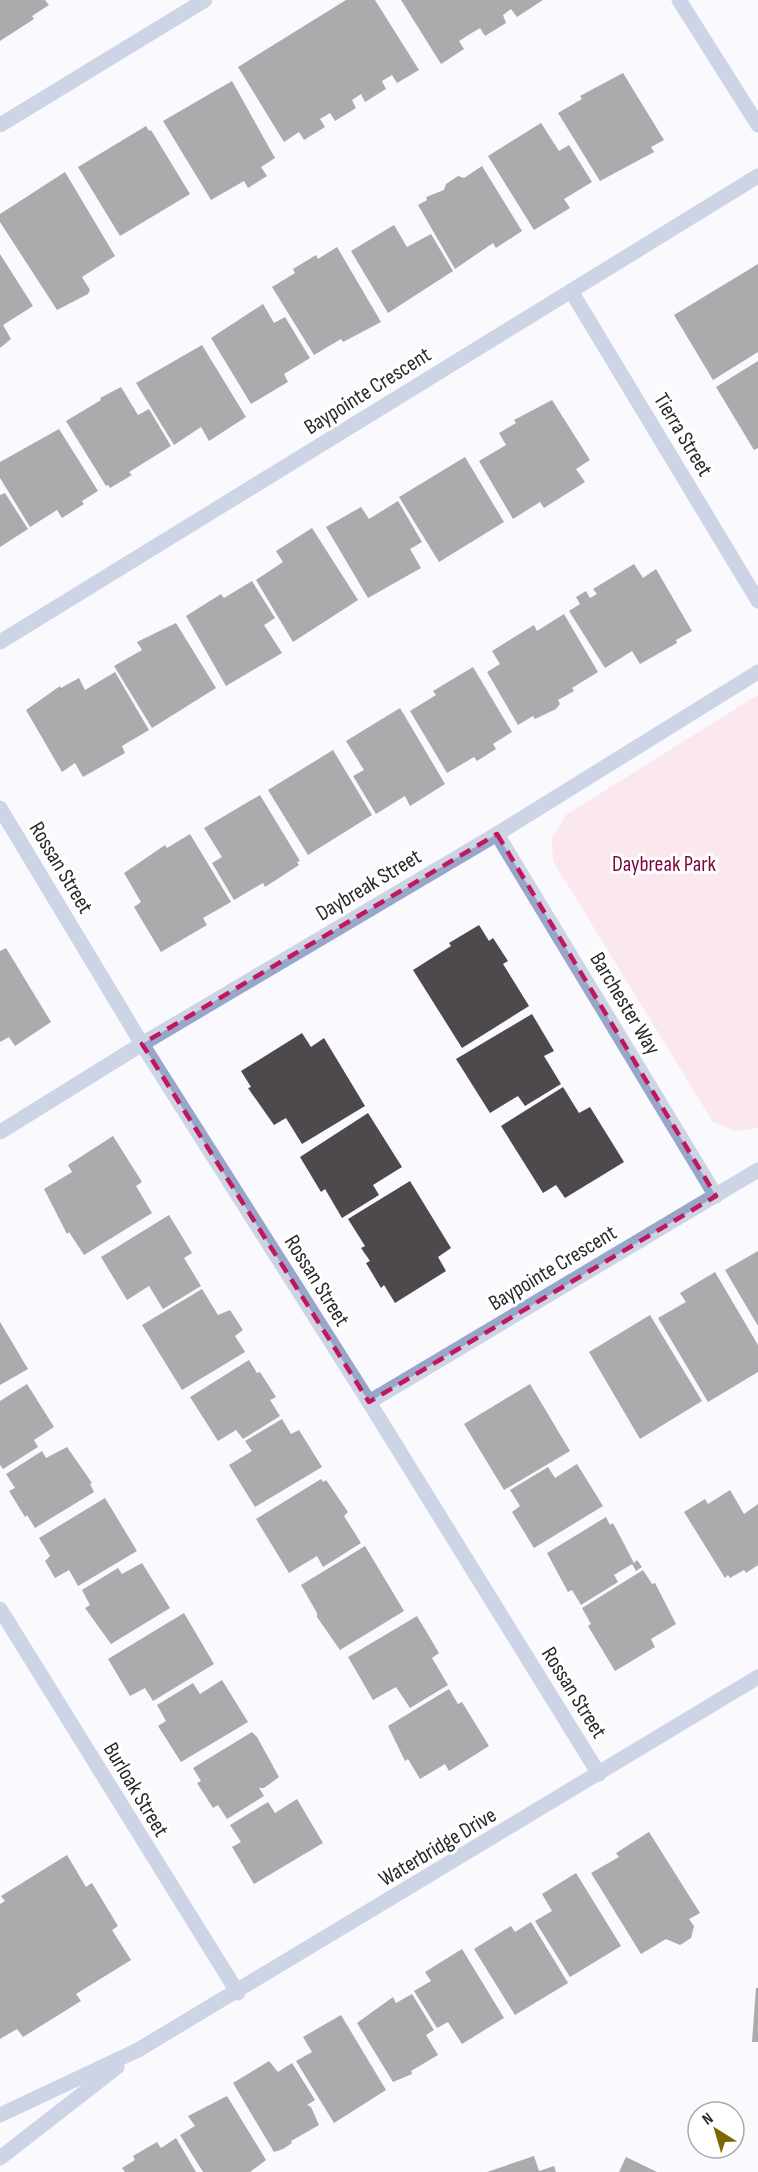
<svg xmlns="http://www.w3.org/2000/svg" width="758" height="2172" font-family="'Sofia Sans Condensed',sans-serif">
	<rect width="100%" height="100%" fill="#faf9fd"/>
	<polygon fill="#fdd1dc" points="758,695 758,1128 736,1131 713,1122 553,861 552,837 566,815"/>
	<g fill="#4d494c">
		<polygon points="0,0 45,0 49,5 32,16 34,19 0,41"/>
		<polygon points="346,0 375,0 419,70 397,83 392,75 382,81 386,89 365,102 361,94 352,100 356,108 335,121 330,113 320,119 325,127 304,140 299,132 284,142 238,67"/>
		<polygon points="401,0 543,0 517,17 511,9 503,15 506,23 485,36 480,28 470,34 459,41 464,49 441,64"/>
		<polygon points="623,73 664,140 651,147 654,152 600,181 558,113 582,99 580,96"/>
		<polygon points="232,81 275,158 261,167 267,176 248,188 244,181 211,200 163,121"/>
		<polygon points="541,123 559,151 569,145 592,182 564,199 570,208 534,230 488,156"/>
		<polygon points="146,126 149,131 151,130 190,194 120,236 78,167"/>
		<polygon points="482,166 522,231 496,248 493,243 455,269 418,205 427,200 426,197 444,190 446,184 458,176 464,178"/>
		<polygon points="65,172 115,256 82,277 90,290 88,294 57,310 0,222 0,214"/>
		<polygon points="394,225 407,247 431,234 453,271 388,313 351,251"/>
		<polygon points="337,247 381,322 343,342 341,339 314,355 272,287 295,273 293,269 316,255 318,259"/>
		<polygon points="0,254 33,306 3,325 11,339 0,348"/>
		<polygon points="758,264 758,352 713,380 674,315"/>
		<polygon points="263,304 274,323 285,317 310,358 284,374 288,382 251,404 211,338"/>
		<polygon points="202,345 246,417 209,441 201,427 174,445 136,383"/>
		<polygon points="758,361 758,448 754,450 716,387"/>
		<polygon points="121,387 138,415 149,409 171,446 129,472 132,475 110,488 108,485 106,486 66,421 101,400 100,398"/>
		<polygon points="552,400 590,460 576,469 585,482 544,508 540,502 513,519 479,461 506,445 499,433 516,423 514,420"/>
		<polygon points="59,429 98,491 82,501 84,504 62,518 57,510 30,527 0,478 0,462"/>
		<polygon points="465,457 504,522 439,562 399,497"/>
		<polygon points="5,493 28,529 0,547 0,495"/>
		<polygon points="398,501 422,542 410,549 421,568 368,598 326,527 361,507 369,519"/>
		<polygon points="312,528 358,600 293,642 256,580 283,562 276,551"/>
		<polygon points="634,564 643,578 656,569 692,631 676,640 677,643 640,664 632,651 605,668 569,611 580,604 576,597 586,591 590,598 597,594 593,589"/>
		<polygon points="252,581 275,618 264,625 282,653 226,686 186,616 221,594 224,598"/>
		<polygon points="564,614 598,672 572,688 574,691 558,700 560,704 556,709 535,719 533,716 518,725 487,672 500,664 492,651 534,625 537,631"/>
		<polygon points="176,623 216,688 152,728 114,666 142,650 137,642"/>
		<polygon points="473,667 512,732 493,744 496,749 477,761 474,757 447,773 410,711 436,695 433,691"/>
		<polygon points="115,672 149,730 122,746 125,753 83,777 75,763 62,772 26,710 60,686 61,688 79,678 85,690"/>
		<polygon points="400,708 445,784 410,806 405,796 376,814 353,776 364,770 346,741"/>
		<polygon points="333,750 372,815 308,855 268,790"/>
		<polygon points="260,795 300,861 297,862 299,865 265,887 263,883 234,900 212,863 222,857 204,828"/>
		<polygon points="190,834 231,902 203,918 207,925 161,952 134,907 141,902 124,873 165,845 167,848"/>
		<polygon points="479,925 489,941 493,938 508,961 503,964 529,1006 462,1048 413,970 451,946 449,943"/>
		<polygon points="6,948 51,1022 15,1046 9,1037 0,1042 0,951"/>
		<polygon points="532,1014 554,1051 544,1056 561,1084 525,1106 518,1096 490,1113 456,1059"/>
		<polygon points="302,1033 311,1047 324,1038 365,1106 302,1144 286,1118 274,1125 248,1088 251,1087 241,1071"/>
		<polygon points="563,1087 579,1113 590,1107 624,1162 565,1198 556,1185 543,1193 501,1126"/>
		<polygon points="368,1113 402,1167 373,1185 379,1195 342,1218 325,1189 321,1192 300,1157"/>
		<polygon points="113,1136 142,1182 136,1186 152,1213 84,1255 69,1232 67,1234 44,1189 72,1172 68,1165"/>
		<polygon points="410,1181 451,1248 438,1257 446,1271 395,1303 384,1285 381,1288 366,1263 370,1261 361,1248 365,1246 348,1219"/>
		<polygon points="169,1215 192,1253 184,1258 201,1286 163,1309 149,1286 127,1300 101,1257"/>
		<polygon points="758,1251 758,1326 725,1270"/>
		<polygon points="715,1272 758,1345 758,1372 708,1402 658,1318 686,1302 680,1293"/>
		<polygon points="202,1289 218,1315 230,1310 243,1330 235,1336 245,1352 182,1390 142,1325"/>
		<polygon points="650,1315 702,1401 640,1439 589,1352"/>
		<polygon points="0,1322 28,1369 0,1385"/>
		<polygon points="249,1360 257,1373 260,1372 276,1397 270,1400 280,1416 243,1439 236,1430 218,1441 190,1397"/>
		<polygon points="27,1384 54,1427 34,1440 38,1447 3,1469 0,1465 0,1401"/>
		<polygon points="530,1384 570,1451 504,1490 464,1424"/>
		<polygon points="282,1419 291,1434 299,1430 322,1467 255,1507 229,1465 252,1451 245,1441"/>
		<polygon points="67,1447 92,1483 90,1484 94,1492 35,1528 27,1515 25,1517 9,1491 15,1488 6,1474 42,1451 46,1458"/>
		<polygon points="577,1464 603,1506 534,1548 512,1512 520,1506 510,1490 548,1467 555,1478"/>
		<polygon points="321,1479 323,1482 326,1480 348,1512 344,1516 361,1543 323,1567 317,1556 289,1573 256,1519"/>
		<polygon points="730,1490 744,1514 758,1504 758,1565 746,1573 744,1570 730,1578 728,1575 725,1578 684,1512 705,1499 708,1504"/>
		<polygon points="105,1498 137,1551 78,1586 69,1570 55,1578 45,1561 50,1556 39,1538"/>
		<polygon points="606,1517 610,1525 613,1523 634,1563 637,1560 642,1567 636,1571 632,1564 614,1575 618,1582 581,1605 572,1590 568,1592 547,1553"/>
		<polygon points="365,1546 404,1611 340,1650 317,1617 317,1613 301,1585"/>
		<polygon points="142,1563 170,1608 111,1644 85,1608 90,1605 82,1590 118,1568 122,1574"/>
		<polygon points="643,1570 652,1584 655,1583 676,1624 651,1639 655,1647 615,1671 588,1626 591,1624 582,1608"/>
		<polygon points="184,1613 214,1664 153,1701 145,1688 130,1696 108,1659"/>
		<polygon points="417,1616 439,1653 432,1658 448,1685 410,1708 396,1687 373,1700 348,1657"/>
		<polygon points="222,1680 248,1722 181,1762 158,1726 166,1721 157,1705 193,1683 200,1694"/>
		<polygon points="449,1689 458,1704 462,1702 489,1746 449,1771 445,1764 420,1779 408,1759 405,1761 388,1726"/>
		<polygon points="252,1732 257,1737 279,1777 264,1788 259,1788 264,1796 227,1819 218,1805 213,1808 197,1783 201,1781 193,1768"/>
		<polygon points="297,1799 323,1843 254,1884 232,1847 241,1842 230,1825 268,1802 275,1813"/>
		<polygon points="649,1832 700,1913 689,1919 694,1926 691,1938 680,1945 666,1939 641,1954 591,1873 619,1857 616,1853"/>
		<polygon points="67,1855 86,1887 92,1883 118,1926 112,1930 131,1960 76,1994 81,2001 23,2037 17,2029 0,2039 0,1904 5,1901 1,1896"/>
		<polygon points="576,1873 621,1946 570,1977 535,1921 552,1911 542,1894"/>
		<polygon points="531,1922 568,1983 515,2015 474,1949 511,1926 515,1932"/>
		<polygon points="462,1949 504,2018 462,2044 448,2022 437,2028 414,1991 431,1981 425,1972"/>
		<polygon points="756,1988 758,1988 758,2042 752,2042"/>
		<polygon points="412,1994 434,2030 426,2035 438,2055 411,2071 412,2074 393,2082 357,2023 393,1997 396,2003"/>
		<polygon points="341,2015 386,2090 334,2123 296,2061 312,2052 303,2037"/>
		<polygon points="269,2061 278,2072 292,2063 315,2100 307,2105 311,2107 319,2125 291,2141 292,2143 283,2149 274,2152 233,2083"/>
		<polygon points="227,2096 266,2160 250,2172 203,2172 180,2135 195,2126 188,2116"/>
		<polygon points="176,2138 196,2172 125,2172 122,2168 135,2160 133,2156 157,2142 161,2148"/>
		<polygon points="534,2156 539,2171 554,2166 556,2172 487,2172"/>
		<polygon points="626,2157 657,2172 619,2172"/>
	</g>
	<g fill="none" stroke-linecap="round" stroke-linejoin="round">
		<g stroke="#97a6c9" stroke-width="15">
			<polyline points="679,0 758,125"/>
			<polyline points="0,125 205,0"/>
			<polyline points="571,291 758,601"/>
			<polyline points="0,642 758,176"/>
			<polyline points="0,808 142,1044 369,1402 599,1774"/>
			<polyline points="497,834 716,1196"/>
			<polyline points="0,1132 142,1044 497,834 758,672"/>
			<polyline points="369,1402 758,1170"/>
			<polyline points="0,1609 238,1993"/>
			<polyline points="0,2115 138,2050 758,1677"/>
			<polyline points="0,2158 117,2067"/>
		</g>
	</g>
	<path d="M0 0H758V2172H0ZM497 834 716 1196 369 1402 142 1044Z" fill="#faf9fd" fill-opacity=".55" fill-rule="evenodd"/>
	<path fill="none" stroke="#c2185b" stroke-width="4.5" stroke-dasharray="12 8" stroke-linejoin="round" d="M497 834 716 1196 369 1402 142 1044Z"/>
	<g text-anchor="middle" stroke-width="6" stroke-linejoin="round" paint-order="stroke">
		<g font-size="22" fill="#2a2a2b" stroke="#fff">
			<text transform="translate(367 390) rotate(-32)" y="8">Baypointe Crescent</text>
			<text transform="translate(684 434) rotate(59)" y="8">Tierra Street</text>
			<text transform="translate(62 867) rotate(59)" y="8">Rossan Street</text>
			<text transform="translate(368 884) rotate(-31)" y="8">Daybreak Street</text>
			<text transform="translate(626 1003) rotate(59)" y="8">Barchester Way</text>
			<text transform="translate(552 1267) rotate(-31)" y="8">Baypointe Crescent</text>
			<text transform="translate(318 1280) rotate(58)" y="8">Rossan Street</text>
			<text transform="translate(575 1692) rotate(58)" y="8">Rossan Street</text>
			<text transform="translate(137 1789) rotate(59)" y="8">Burloak Street</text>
			<text transform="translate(437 1846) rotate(-31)" y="8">Waterbridge Drive</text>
		</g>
		<g font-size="22" fill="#7d063e" stroke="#fff">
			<text x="664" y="871">Daybreak Park</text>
		</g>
	</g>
	<g transform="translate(716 2130) rotate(323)"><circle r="28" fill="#ffffff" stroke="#aaaaaa" stroke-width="1.5"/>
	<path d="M0-4.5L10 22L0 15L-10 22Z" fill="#7d6800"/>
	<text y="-9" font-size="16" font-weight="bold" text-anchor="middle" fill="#2a2a2b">N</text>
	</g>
</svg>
